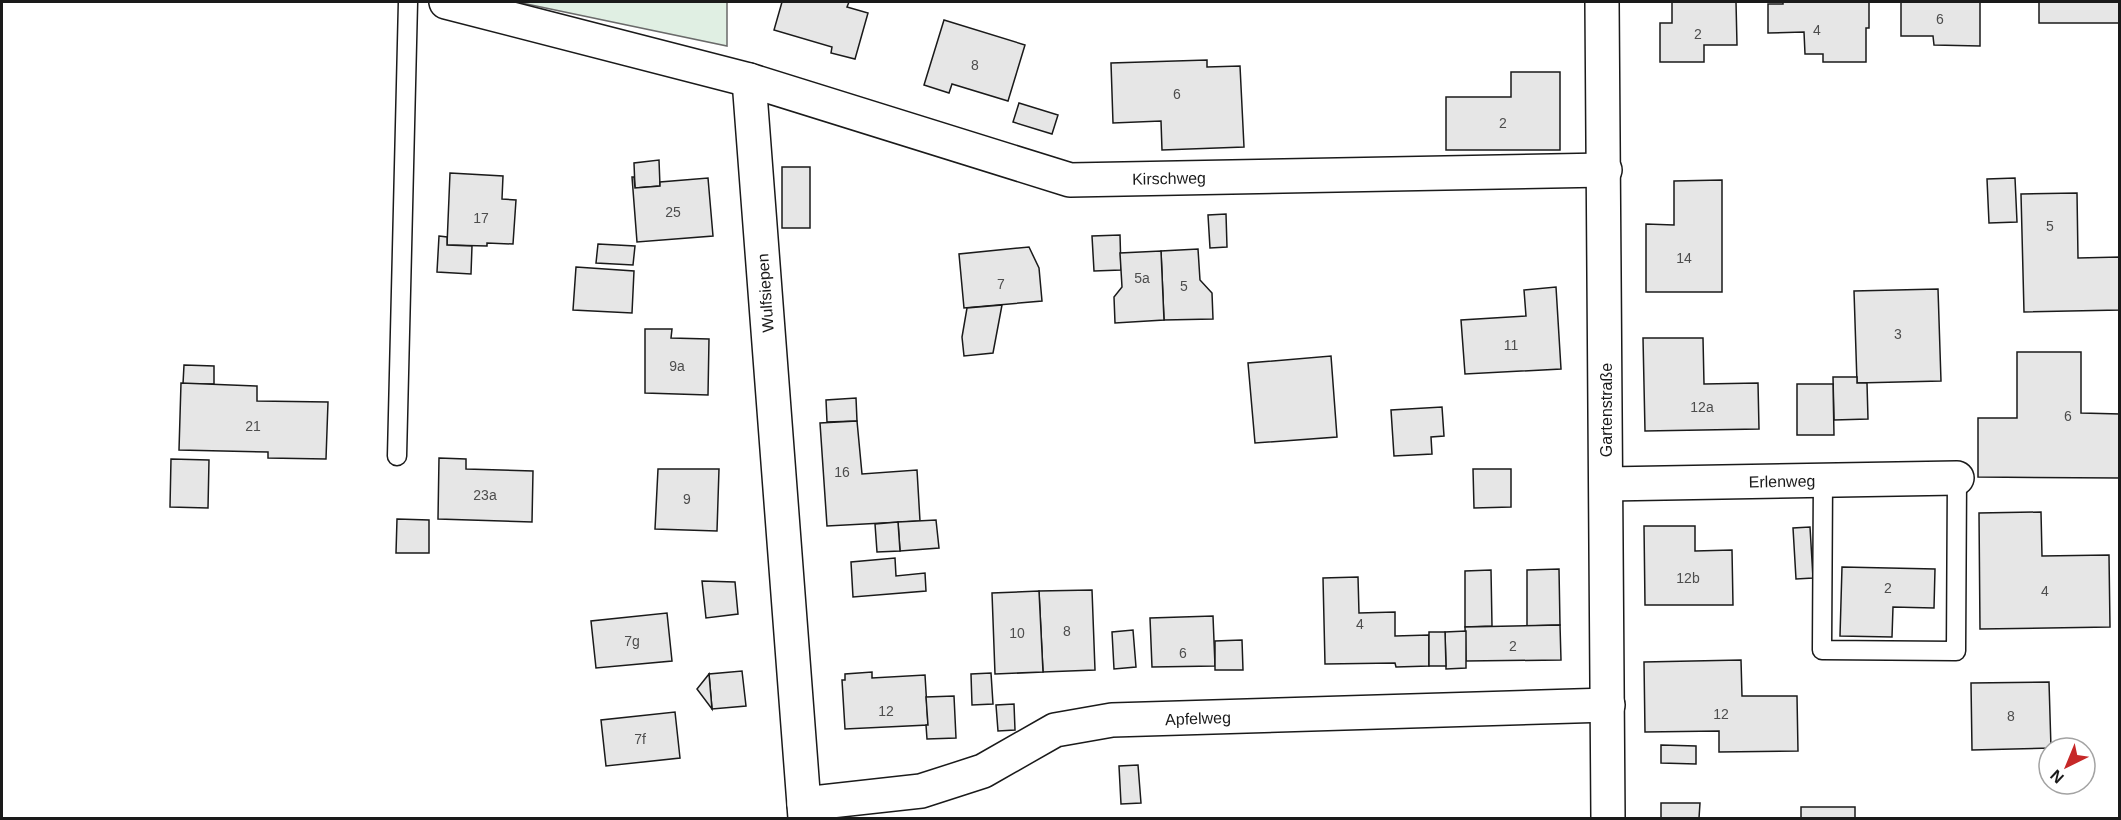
<svg xmlns="http://www.w3.org/2000/svg" width="2121" height="820" font-family="Arial,sans-serif">
	<rect width="100%" height="100%" fill="#fff"/>
	<polygon fill="#e0efe3" stroke="#6a6a6a" stroke-width="1.5" points="517,2 727,2 727,46"/>
	<g fill="#e6e6e6" stroke="#1a1a1a" stroke-width="1.5">
		<polygon points="782,2 849,2 847,7 868,13 855,59 831,53 832,47 774,30"/>
		<polygon points="1672,2 1736,2 1737,45 1704,45 1704,62 1660,62 1660,23 1672,23"/>
		<polygon points="1783,2 1869,2 1869,28 1866,28 1866,62 1823,62 1823,54 1805,54 1804,32 1768,33 1768,4 1783,4"/>
		<polygon points="1901,2 1980,2 1980,46 1934,45 1933,36 1901,36"/>
		<rect x="2039" y="2" width="81" height="21"/>
		<polygon points="944,20 1025,45 1008,101 952,84 949,93 924,85"/>
		<polygon points="1207,60 1207,67 1240,66 1244,147 1162,150 1161,121 1113,123 1111,63"/>
		<polygon points="1511,72 1560,72 1560,150 1446,150 1446,97 1511,97"/>
		<polygon points="1019,103 1058,115 1052,134 1013,122"/>
		<polygon points="659,160 660,186 635,188 634,163"/>
		<rect x="782" y="167" width="28" height="61"/>
		<polygon points="450,173 503,176 502,199 516,200 513,244 487,243 487,246 447,245"/>
		<polygon points="632,177 634,177 635,188 660,186 660,182 708,178 713,236 637,242"/>
		<polygon points="2015,178 2017,222 1989,223 1987,179"/>
		<polygon points="1722,180 1722,292 1646,292 1646,224 1674,225 1674,181"/>
		<polygon points="2077,193 2078,258 2120,257 2120,310 2024,312 2021,194"/>
		<polygon points="1226,214 1227,247 1210,248 1208,215"/>
		<polygon points="1120,235 1121,270 1094,271 1092,236"/>
		<polygon points="439,236 447,237 447,245 472,246 471,274 437,272"/>
		<polygon points="598,244 635,246 633,265 596,263"/>
		<polygon points="1029,247 1039,268 1042,301 964,308 959,254"/>
		<polygon points="1198,249 1200,280 1212,293 1213,319 1164,320 1161,251"/>
		<polygon points="1161,251 1164,320 1115,323 1114,297 1122,287 1120,253"/>
		<polygon points="576,267 634,271 632,313 573,310"/>
		<polygon points="1556,287 1561,369 1465,374 1461,320 1526,316 1524,290"/>
		<polygon points="1938,289 1941,381 1857,383 1854,291"/>
		<polygon points="1002,305 993,353 964,356 962,337 967,308"/>
		<polygon points="645,329 672,329 671,338 709,339 708,395 645,393"/>
		<polygon points="1643,338 1703,338 1704,384 1758,383 1759,429 1645,431"/>
		<polygon points="2017,352 2081,352 2081,413 2120,414 2120,478 1978,477 1978,418 2017,418"/>
		<polygon points="1331,356 1337,437 1255,443 1248,363"/>
		<polygon points="184,365 214,366 214,384 183,384"/>
		<polygon points="1833,377 1857,377 1857,383 1867,383 1868,419 1834,420"/>
		<polygon points="181,383 257,386 257,401 328,402 326,459 268,458 268,452 179,450"/>
		<polygon points="1797,384 1833,384 1834,435 1797,435"/>
		<polygon points="856,398 857,421 827,422 826,400"/>
		<polygon points="1442,407 1444,436 1431,437 1432,454 1394,456 1391,410"/>
		<polygon points="857,421 862,474 917,470 920,521 827,526 820,423"/>
		<polygon points="439,458 466,459 466,469 533,471 532,522 438,519"/>
		<polygon points="171,459 209,460 208,508 170,507"/>
		<polygon points="658,469 719,469 717,531 655,529"/>
		<polygon points="1473,469 1511,469 1511,507 1474,508"/>
		<polygon points="2041,512 2042,556 2109,555 2110,627 1980,629 1979,513"/>
		<polygon points="397,519 429,520 429,553 396,553"/>
		<polygon points="936,520 939,548 900,551 898,522"/>
		<polygon points="898,522 900,551 877,552 875,524"/>
		<polygon points="1644,526 1695,526 1695,551 1732,550 1733,605 1645,605"/>
		<polygon points="1810,527 1813,578 1796,579 1793,528"/>
		<polygon points="895,558 896,576 925,573 926,591 853,597 851,562"/>
		<polygon points="1842,567 1935,569 1934,608 1893,607 1892,637 1840,636"/>
		<polygon points="1559,569 1560,625 1527,626 1527,570"/>
		<polygon points="1491,570 1492,626 1465,627 1465,571"/>
		<polygon points="1358,577 1359,613 1395,612 1395,636 1429,635 1429,666 1396,667 1395,663 1325,664 1323,578"/>
		<polygon points="702,581 735,582 738,614 706,618"/>
		<polygon points="1092,590 1095,670 1043,672 1039,591"/>
		<polygon points="1039,591 1043,672 995,674 992,593"/>
		<polygon points="667,613 672,661 596,668 591,621"/>
		<polygon points="1213,616 1215,666 1152,667 1150,618"/>
		<polygon points="1560,625 1561,660 1466,661 1465,627"/>
		<polygon points="1133,630 1136,667 1114,669 1112,632"/>
		<polygon points="1466,631 1466,668 1446,669 1445,632"/>
		<polygon points="1429,632 1445,632 1446,666 1429,666"/>
		<polygon points="1242,640 1243,670 1215,670 1215,641"/>
		<polygon points="1741,660 1742,696 1797,696 1798,751 1719,752 1719,731 1645,732 1644,662"/>
		<polygon points="742,671 746,706 712,709 709,674"/>
		<polygon points="872,672 872,678 925,675 928,725 845,729 842,680 845,680 845,674"/>
		<polygon points="991,673 993,704 972,705 971,674"/>
		<polygon points="709,674 712,709 697,689"/>
		<polygon points="2049,682 2051,748 1972,750 1971,683"/>
		<polygon points="954,696 956,738 927,739 926,725 928,725 926,697"/>
		<polygon points="1014,704 1015,730 998,731 996,705"/>
		<polygon points="675,712 680,758 606,766 601,720"/>
		<polygon points="1661,745 1696,746 1696,764 1661,763"/>
		<polygon points="1138,765 1141,803 1121,804 1119,766"/>
		<polygon points="1661,803 1700,803 1699,818 1661,818"/>
		<rect x="1801" y="807" width="54" height="11"/>
	</g>
	<g fill="none" stroke-linecap="round" stroke-linejoin="round">
		<g stroke="#1a1a1a" stroke-width="21">
			<g id="service">
				<polyline points="397,456 408,2"/>
				<polyline points="1823,480 1822,650 1956,651 1957,478"/>
			</g>
		</g>
		<g stroke="#1a1a1a" stroke-width="36">
			<g id="minor">
				<polyline points="446,2 749,80 1070,180 1605,170"/>
				<polyline points="1602,2 1608,818"/>
				<polyline points="749,80 805,818"/>
				<polyline points="1607,484 1957,478"/>
				<polyline points="804,804 921,791 983,771 1055,730 1112,720 1608,705"/>
			</g>
		</g>
		<use href="#service" stroke="#fff" stroke-width="18"/>
		<use href="#minor" stroke="#fff" stroke-width="33"/>
	</g>
	<g text-anchor="middle" stroke-width="4.5" stroke-linejoin="round" paint-order="stroke">
		<g font-size="14" fill="#4d4d4d">
			<text x="1940" y="24">6</text>
			<text x="1817" y="35">4</text>
			<text x="1698" y="39">2</text>
			<text x="975" y="70">8</text>
			<text x="1177" y="99">6</text>
			<text x="1503" y="128">2</text>
			<text x="673" y="217">25</text>
			<text x="481" y="223">17</text>
			<text x="2050" y="231">5</text>
			<text x="1684" y="263">14</text>
			<text x="1142" y="283">5a</text>
			<text x="1001" y="289">7</text>
			<text x="1184" y="291">5</text>
			<text x="1898" y="339">3</text>
			<text x="1511" y="350">11</text>
			<text x="677" y="371">9a</text>
			<text x="1702" y="412">12a</text>
			<text x="2068" y="421">6</text>
			<text x="253" y="431">21</text>
			<text x="842" y="477">16</text>
			<text x="485" y="500">23a</text>
			<text x="687" y="504">9</text>
			<text x="1688" y="583">12b</text>
			<text x="1888" y="593">2</text>
			<text x="2045" y="596">4</text>
			<text x="1360" y="629">4</text>
			<text x="1067" y="636">8</text>
			<text x="1017" y="638">10</text>
			<text x="632" y="646">7g</text>
			<text x="1513" y="651">2</text>
			<text x="1183" y="658">6</text>
			<text x="886" y="716">12</text>
			<text x="1721" y="719">12</text>
			<text x="2011" y="721">8</text>
			<text x="640" y="744">7f</text>
		</g>
		<g font-size="16" fill="#1a1a1a" stroke="#fff">
			<text transform="translate(1169 178) rotate(-1)" y="6">Kirschweg</text>
			<text transform="translate(765 293) rotate(-94)" y="6">Wulfsiepen</text>
			<text transform="translate(1606 410) rotate(-90)" y="6">Gartenstraße</text>
			<text transform="translate(1782 481) rotate(-1)" y="6">Erlenweg</text>
			<text transform="translate(1198 718) rotate(-2)" y="6">Apfelweg</text>
		</g>
	</g>
	<rect width="2121" height="820" fill="none" stroke="#1a1a1a" stroke-width="6"/>
	<g transform="translate(2067 766) rotate(223)"><circle r="28" fill="#ffffff" stroke="#a3a3a3" stroke-width="1.5"/>
	<path d="M0-4.5L10 22L0 15L-10 22Z" fill="#c62828"/>
	<text y="-9" font-size="16" font-weight="bold" text-anchor="middle" fill="#1a1a1a">N</text>
	</g>
</svg>
